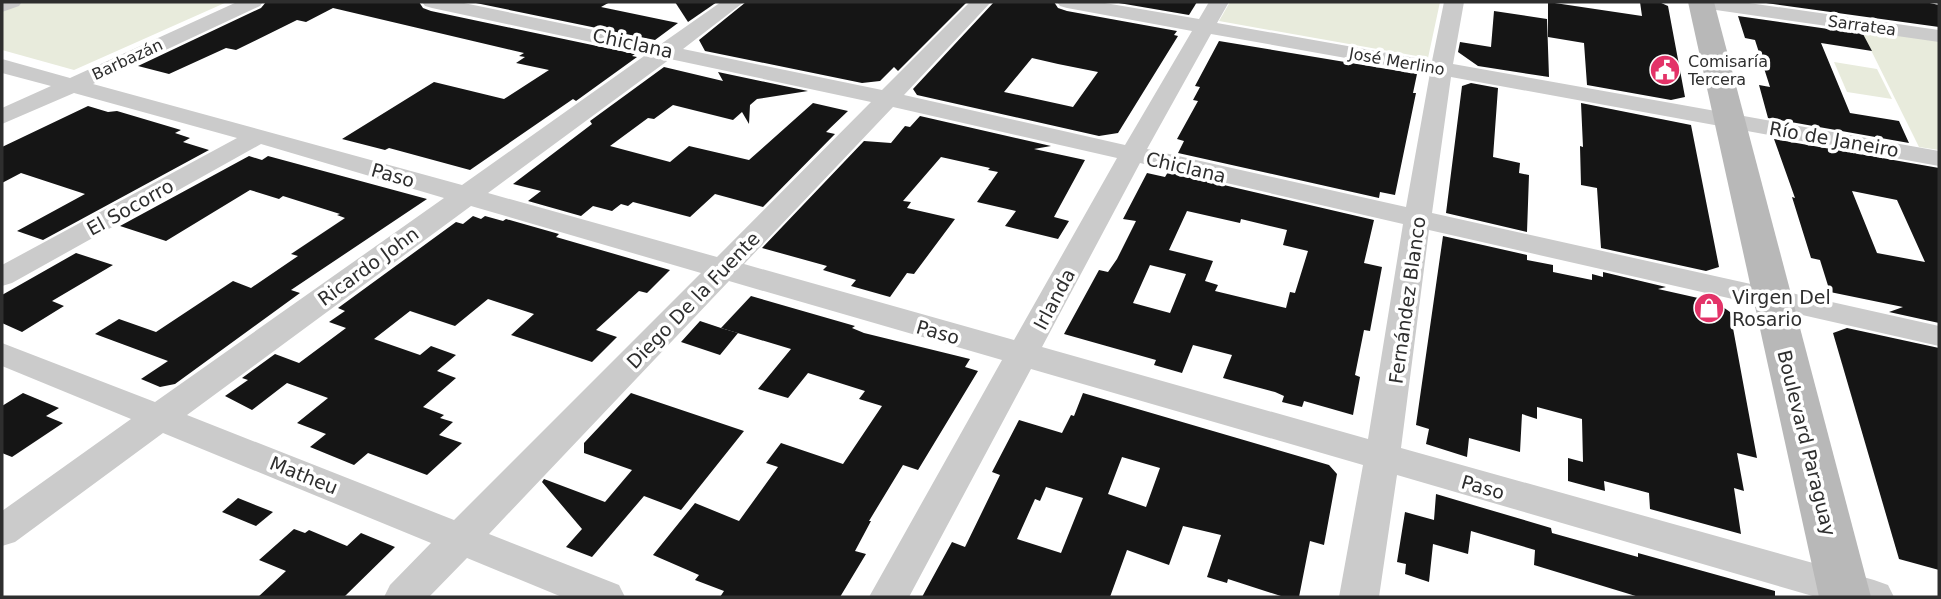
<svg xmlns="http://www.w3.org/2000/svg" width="1941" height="599" font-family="'DejaVu Sans',sans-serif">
	<rect width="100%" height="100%" fill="#fff"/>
	<g fill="#e8ebdc">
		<polygon points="24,2 227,2 74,70 2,50 2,11"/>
		<polygon points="1230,2 1440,2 1428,58 1219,21"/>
		<polygon points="1860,28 1939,40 1939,150 1919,147"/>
		<polygon points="1834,62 1877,69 1892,99 1847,92"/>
	</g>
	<g fill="#151515" fill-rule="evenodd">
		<polygon points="266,2 419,2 423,8 431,11 635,54 632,56 637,57 576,101 573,99 470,170 389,148 385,150 342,139 434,82 504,99 549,70 516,63 525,57 519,56 524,53 333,8 306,22 297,20 236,50 226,48 169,74 138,66 261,8"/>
		<polygon points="471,2 610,2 601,7 678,23 655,40"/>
		<polygon points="675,2 717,2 688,22"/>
		<polygon points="746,2 967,2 898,71 894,67 880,81 862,83 705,51 699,40"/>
		<path d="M994 2H1054L1058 8 1067 11 1177 31 1174 35 1178 36 1118 133 1099 136 917 95 913 89ZM1032 58 1058 64 1098 72 1073 107 1004 92Z"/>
		<polygon points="1113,2 1197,2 1189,15"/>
		<polygon points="1548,2 1642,16 1640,2 1659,2 1668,6 1685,97 1671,100 1587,85 1584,43 1548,37"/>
		<polygon points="1759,2 1925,2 1939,5 1939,27"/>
		<polygon points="1494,11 1547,19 1549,77 1478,66 1458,52 1460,42 1491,47"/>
		<polygon points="1738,16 1863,34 1872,51 1821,43 1850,113 1899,121 1909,143 1768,118 1759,85 1770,87 1755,40 1745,38"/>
		<polygon points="1219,41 1417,74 1413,93 1416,93 1395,195 1380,192 1379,198 1178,153 1184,141 1177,139 1198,101 1193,100 1200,87 1195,86"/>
		<polygon points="664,67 723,81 718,72 808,91 757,99 750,105 749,124 742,112 733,120 673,105 654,119 648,118 610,146 670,162 689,146 749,160 813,103 848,111 826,132 835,134 763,207 715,194 690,217 633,202 628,206 621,204 612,211 593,206 581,216 528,201 541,191 513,184 592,124 590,121"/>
		<polygon points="1471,83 1498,88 1493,157 1520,163 1519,173 1529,175 1527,232 1446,213 1462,86"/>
		<polygon points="1581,103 1691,125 1719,267 1706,271 1601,248 1597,188 1581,185 1580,146 1583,147"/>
		<polygon points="88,106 108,112 117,111 181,130 175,133 190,138 183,142 209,150 43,240 17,231 85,194 21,173 2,183 2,147"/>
		<polygon points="920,116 1051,146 1034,149 1085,160 1054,217 1069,221 1058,239 1005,226 1016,211 977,202 998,172 988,170 990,168 941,157 903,201 911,202 907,208 955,219 914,274 907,273 890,297 851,286 856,280 823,270 827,266 762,248 864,141 891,143 905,126 910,127"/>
		<path d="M1774 139 1939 168V323L1889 312 1903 307 1830 292 1820 260 1811 258 1792 197 1795 198ZM1852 191 1897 200 1925 262 1877 253Z"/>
		<polygon points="249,156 262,160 268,156 427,199 291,290 300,293 175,384 160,387 141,379 168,361 95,334 119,319 156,332 233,281 251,288 298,256 291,254 345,218 337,215 340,214 283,196 279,199 250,190 166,241 120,226"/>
		<path d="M1168 172 1374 220 1364 263 1382 267 1370 331 1364 330 1355 375 1360 377 1353 415 1304 401 1302 407 1282 402 1284 396 1275 392 1223 378 1232 355 1193 345 1182 373 1154 365 1156 360 1064 334 1099 270 1108 272 1117 259 1136 221 1123 219 1147 173 1165 177ZM1187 211 1240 223 1241 219 1287 230 1283 245 1308 251 1295 293 1290 292 1286 308 1215 291 1218 285 1205 281 1213 261 1169 250ZM1150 265 1186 274 1170 313 1133 303Z"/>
		<polygon points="473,216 481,219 485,216 503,221 506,219 559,234 556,237 670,270 647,293 639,291 596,330 617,337 592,362 511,335 534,314 488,299 455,326 410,311 374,339 420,355 431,346 456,355 437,371 456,378 423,407 444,415 440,418 453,422 439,435 462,443 427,475 368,453 354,465 310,447 326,434 297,423 328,398 287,383 252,410 225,396 248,380 242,378 275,354 299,363 346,328 329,322 345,311 338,308 456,222 463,224"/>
		<polygon points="1443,236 1527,255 1527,260 1553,265 1553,272 1592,280 1592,274 1603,277 1603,272 1666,287 1658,289 1716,302 1730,312 1757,458 1737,453 1744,491 1734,488 1741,534 1650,509 1649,493 1604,481 1605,491 1568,481 1568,458 1583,462 1582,419 1537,407 1537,419 1522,414 1520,452 1469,438 1467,457 1426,444 1429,429 1416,425"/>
		<polygon points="76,253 113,265 52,301 64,306 22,332 2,323 2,295"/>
		<polygon points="751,296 855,326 852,328 864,333 970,359 965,367 978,371 918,470 903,465 869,521 871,521 855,551 866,554 840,597 720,597 724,591 695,580 699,575 653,555 695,503 739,521 778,467 766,463 781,443 843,464 882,406 859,399 865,391 808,373 788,398 758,389 791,349 721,328"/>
		<polygon points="700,321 721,328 738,333 720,355 681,342"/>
		<polygon points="1847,328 1939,348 1939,570 1899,559 1833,333"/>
		<polygon points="23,393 59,408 46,416 63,423 12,457 2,453 2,406"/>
		<polygon points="631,393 744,431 681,510 644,496 592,557 566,547 582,529 542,482 544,479 605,502 632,470 584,453 584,443"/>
		<path d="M1083 393 1329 465 1337 474 1324 545 1310 541 1299 597H1284L1228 579 1227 583 1207 577 1221 535 1183 526 1169 565 1127 550 1110 597H922L952 542 965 547 1000 475 992 472 1019 420 1062 433 1071 415 1074 416ZM1122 457 1160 468 1146 507 1108 494ZM1046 487 1083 498 1061 553 1017 539 1035 499 1040 501Z"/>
		<polygon points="1436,494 1551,528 1552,533 1638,557 1638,553 1775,591 1775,597 1639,597 1534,565 1535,550 1471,531 1468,554 1433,544 1429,582 1405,574 1406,564 1397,562 1405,512 1434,520"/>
		<polygon points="238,498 273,512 256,526 222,512"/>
		<polygon points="294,529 305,533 309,530 347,546 361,533 395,547 344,597 258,597 286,571 259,560"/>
	</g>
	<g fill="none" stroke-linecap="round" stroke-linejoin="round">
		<g fill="#cbcbcb" fill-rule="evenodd">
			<polygon points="2,2 22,2 19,6 2,12"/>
			<path d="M237 2H263L260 6 93 84 462 185 647 54 432 8 425 6 422 2H459L661 44 721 2H744L683 49 882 90 970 2H991L904 95 1125 145 1192 31 1067 8 1060 6 1057 2H1099L1199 19 1209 2H1229L1217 23 1432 61 1444 2H1464L1453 64 1939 151V166L1451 77 1432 213 1939 326V346L1429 230 1401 448 1874 580 1888 585 1894 597H1816L1397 475 1379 597H1339L1363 465 1031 369 909 597H869L1002 360 729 281 489 534 619 585 625 597H562L467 558 429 597H384L390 585 431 543 163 433 15 542 2 546V511L131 419 2 366V343L155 402 444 198 261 144 12 283 2 286V265L237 138 74 93 2 124V108L51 86 2 73V59L70 78ZM1211 34 1430 73 1406 207 1147 149ZM670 59 871 102 717 257 488 193ZM893 107 1117 158 1014 340 744 264ZM1140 163 1403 224 1368 439 1042 347ZM471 206 701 273 454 520 187 415Z"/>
			<polygon points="1692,2 1742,2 1939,30 1939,42 1702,8 1695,6"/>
		</g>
		<polygon fill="#b8b8b8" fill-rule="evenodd" points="1688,2 1714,2 1871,597 1819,597"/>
	</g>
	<defs>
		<g id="civic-disc" transform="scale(1.575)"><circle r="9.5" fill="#e33368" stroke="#fff"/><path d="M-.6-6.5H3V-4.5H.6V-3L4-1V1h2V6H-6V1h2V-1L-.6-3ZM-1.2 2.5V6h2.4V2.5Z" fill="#fff"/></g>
		<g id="shop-disc" transform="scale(1.575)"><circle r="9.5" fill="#e33368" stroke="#fff"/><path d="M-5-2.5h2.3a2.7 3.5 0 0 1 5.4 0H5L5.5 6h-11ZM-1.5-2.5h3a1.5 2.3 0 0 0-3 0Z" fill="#fff"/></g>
	</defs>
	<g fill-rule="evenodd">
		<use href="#civic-disc" x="1665" y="70"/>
		<use href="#shop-disc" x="1709" y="308"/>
	</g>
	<g text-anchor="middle" stroke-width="7" stroke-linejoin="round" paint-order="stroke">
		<g font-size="16" fill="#2e2e2e" stroke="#fff">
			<text transform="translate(1862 25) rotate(8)" y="6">Sarratea</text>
			<text transform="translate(127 59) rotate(-25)" y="6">Barbazán</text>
			<text transform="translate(1397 61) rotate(10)" y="6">José Merlino</text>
		</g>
		<g font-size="16" fill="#2e2e2e" stroke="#fff" text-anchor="start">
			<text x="1688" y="67">Comisaría<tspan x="1688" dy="18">Tercera</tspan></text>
		</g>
		<g font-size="19" fill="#2e2e2e" stroke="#fff">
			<text transform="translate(633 43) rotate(12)" y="7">Chiclana</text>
			<text transform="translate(1834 139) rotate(10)" y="7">Río de Janeiro</text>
			<text transform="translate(1186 167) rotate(13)" y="7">Chiclana</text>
			<text transform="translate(393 175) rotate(16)" y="7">Paso</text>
			<text transform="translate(130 207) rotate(-29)" y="7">El Socorro</text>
			<text transform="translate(368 266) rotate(-36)" y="7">Ricardo John</text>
			<text transform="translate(1054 299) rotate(-62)" y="7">Irlanda</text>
			<text transform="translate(693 300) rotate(-46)" y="7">Diego De la Fuente</text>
			<text transform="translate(1407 300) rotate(-82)" y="7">Fernández Blanco</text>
			<text transform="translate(938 332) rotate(16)" y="7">Paso</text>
			<text transform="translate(1807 443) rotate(76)" y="7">Boulevard Paraguay</text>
			<text transform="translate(304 475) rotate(22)" y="7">Matheu</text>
			<text transform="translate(1483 487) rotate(16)" y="7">Paso</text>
		</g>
		<g font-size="19" fill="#2e2e2e" stroke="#fff" text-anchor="start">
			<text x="1732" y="304">Virgen Del<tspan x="1732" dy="22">Rosario</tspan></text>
		</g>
	</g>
	<rect width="1941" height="599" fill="none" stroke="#2e2e2e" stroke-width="7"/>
</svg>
